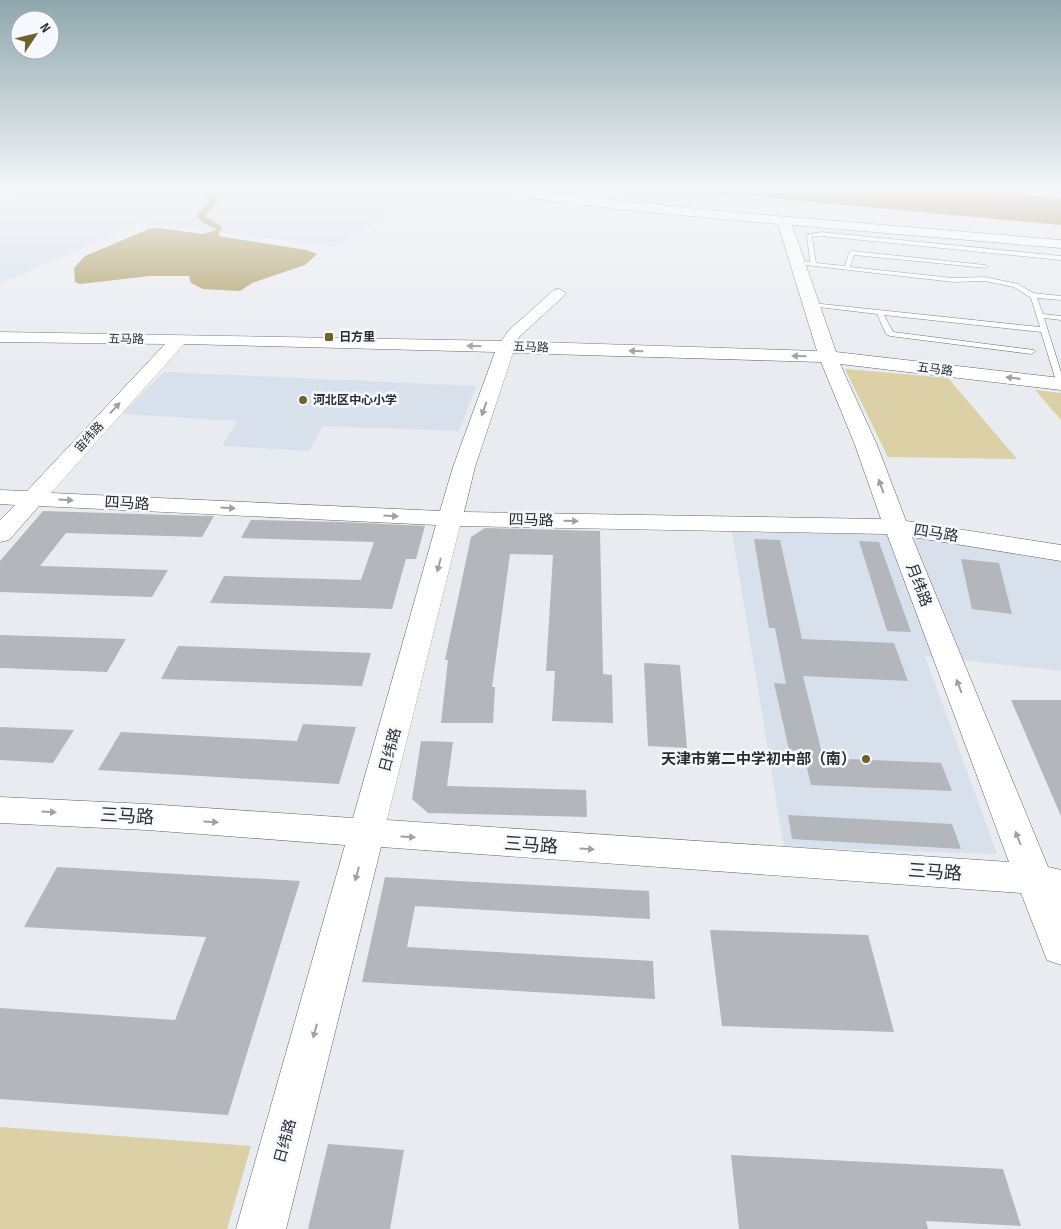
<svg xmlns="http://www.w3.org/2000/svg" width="1061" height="1229" font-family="'Sofia Sans Condensed','Noto Sans SC',sans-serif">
	<rect width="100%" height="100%" fill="#e8ebf0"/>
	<g fill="#d8e0eb">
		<polygon points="20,190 450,190 420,206 406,206 334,247 140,223 0,284 0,197"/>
		<polygon points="164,372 476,386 459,431 323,426 309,451 222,446 238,421 122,414"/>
		<polygon points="732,532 913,534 1061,557 1061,671 925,656 997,854 784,847"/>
	</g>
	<g fill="#dcd0a7">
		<polygon points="845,369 948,378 1017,459 888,457"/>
		<polygon points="1035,390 1061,393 1061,420"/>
		<polygon points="0,1127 251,1146 227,1229 0,1229"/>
	</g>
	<g fill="#a79455">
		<polygon points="684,190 965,190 1061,198 1061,225"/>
		<polygon points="204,194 215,196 217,204 206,214 206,217 222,227 218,236 307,250 317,254 305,265 252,283 240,291 203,289 191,283 189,276 150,276 80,284 75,282 74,268 85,256 149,229 159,228 202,234 217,230 204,223 196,216 210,201"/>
	</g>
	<g fill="#b3b6bb">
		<polygon points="43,511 202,516 214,516 202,537 66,533 40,566 168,570 152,597 0,592 0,561"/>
		<polygon points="251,520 342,522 425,526 416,559 406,559 392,609 210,603 224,576 361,580 374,542 241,538"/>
		<polygon points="485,528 600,531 603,674 612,675 613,723 552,721 555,671 546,671 553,555 510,554 492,687 495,687 493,723 441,723 448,660 445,660 471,537"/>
		<polygon points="754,539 780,540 802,639 894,643 908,681 803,676 823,758 941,763 952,791 811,785 803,751 789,750 774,683 786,684 775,628 769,628"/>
		<polygon points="859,541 879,542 911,632 887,631"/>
		<polygon points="961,559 999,563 1012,614 972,609"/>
		<polygon points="0,635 126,639 107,672 0,668"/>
		<polygon points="178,646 371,653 362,686 161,679"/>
		<polygon points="644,663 680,665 687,748 648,746"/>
		<polygon points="1011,700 1061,700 1061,816"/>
		<polygon points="303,724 356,727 339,784 98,770 121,732 297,741"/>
		<polygon points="0,727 74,730 53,763 0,760"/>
		<polygon points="421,741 453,742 447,786 586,790 587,817 428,813 412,799"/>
		<polygon points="788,815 952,824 961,849 792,839"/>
		<polygon points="57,867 300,881 228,1115 0,1099 0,1008 175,1020 206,937 24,927"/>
		<polygon points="385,877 649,891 650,919 415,906 407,947 653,961 655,999 362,982"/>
		<polygon points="710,930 868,935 894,1032 722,1026"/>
		<polygon points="328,1144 404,1150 390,1229 308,1229"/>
		<polygon points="731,1155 1003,1169 1021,1226 926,1221 928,1229 739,1229"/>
	</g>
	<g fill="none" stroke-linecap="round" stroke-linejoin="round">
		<g stroke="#5f6266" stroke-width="1">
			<g id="lane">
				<polygon points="188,190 209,190 230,194 228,195"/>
				<polygon points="821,232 1061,256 1061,260 821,236 812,237 816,263 845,266 849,253 852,251 985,265 988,267 987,268 854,255 850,267 953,278 985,277 1018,284 1033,293 1061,296 1061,300 1037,298 1043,314 1061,316 1061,320 1044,318 1061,372 1061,386 1057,384 1041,332 884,315 893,332 1034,350 1035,352 1031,354 890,336 886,334 877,314 810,306 809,305 812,303 1040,327 1031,298 1014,287 985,281 953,282 797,264 797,262 810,262 807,235"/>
			</g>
		</g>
		<g stroke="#5f6266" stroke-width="1">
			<polygon id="street" points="559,289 566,293 564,296 520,336 511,349 501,349 498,346 509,330 554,290"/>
		</g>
		<g stroke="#5f6266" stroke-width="1">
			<path id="secondary" d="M489 190H526L707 210 1061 240V248L792 225 836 352 1061 378V390L840 364 877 445 906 521 1061 545V561L912 537 1048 867 1061 870V965L1047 960 1021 893 381 847 286 1229H236L345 845 147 830 0 823V797L147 804 353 818 436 525 39 506 9 540 0 542V520L15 505 0 504V490L27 491 165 344 0 342V332L506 341 817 351 778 224 636 211 495 194ZM184 344 495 352 453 467 440 511 51 493ZM513 353 821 362 855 445 881 519 464 512 475 467ZM460 526 887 534 1009 862 387 820Z"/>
		</g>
		<g stroke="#5f6266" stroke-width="1">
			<polygon id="primary" points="0,190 12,190 0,196"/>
		</g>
		<use href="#lane" fill="#fff" fill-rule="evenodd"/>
		<use href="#street" fill="#fff" fill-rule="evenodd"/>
		<use href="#secondary" fill="#fff" fill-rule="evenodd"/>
		<use href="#primary" fill="#fff" fill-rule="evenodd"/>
	</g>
	<defs><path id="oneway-solid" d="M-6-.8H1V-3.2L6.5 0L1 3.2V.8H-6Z" transform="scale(1.25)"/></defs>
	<g fill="#a0a0a1">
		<use href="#oneway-solid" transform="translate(474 346) rotate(-179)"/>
		<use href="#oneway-solid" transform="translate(636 351) rotate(-178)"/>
		<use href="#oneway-solid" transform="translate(799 356) rotate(-178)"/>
		<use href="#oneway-solid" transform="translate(1013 378) rotate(-173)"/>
		<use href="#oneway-solid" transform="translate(115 408) rotate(-47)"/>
		<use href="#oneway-solid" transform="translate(484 409) rotate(109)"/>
		<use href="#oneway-solid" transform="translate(881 486) rotate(-110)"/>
		<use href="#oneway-solid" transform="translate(66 500) rotate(3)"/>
		<use href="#oneway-solid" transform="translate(228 508) rotate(3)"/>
		<use href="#oneway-solid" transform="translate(391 516) rotate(3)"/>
		<use href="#oneway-solid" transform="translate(571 521) rotate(1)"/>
		<use href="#oneway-solid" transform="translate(439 565) rotate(105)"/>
		<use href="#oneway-solid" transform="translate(959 686) rotate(-111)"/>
		<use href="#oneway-solid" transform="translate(49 812) rotate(3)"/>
		<use href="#oneway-solid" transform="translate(211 822) rotate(4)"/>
		<use href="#oneway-solid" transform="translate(408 837) rotate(4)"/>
		<use href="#oneway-solid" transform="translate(1018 838) rotate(-111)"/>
		<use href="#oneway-solid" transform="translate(587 849) rotate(4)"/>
		<use href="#oneway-solid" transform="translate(357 874) rotate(105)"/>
		<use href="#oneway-solid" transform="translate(315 1031) rotate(105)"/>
	</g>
	<linearGradient id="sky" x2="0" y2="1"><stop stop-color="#8ea7ad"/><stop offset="0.52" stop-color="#f5f6f8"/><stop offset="1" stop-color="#f5f6f8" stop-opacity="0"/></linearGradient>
	<rect width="1061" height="363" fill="url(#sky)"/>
	<g fill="#6f612e" stroke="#f5f9fe" stroke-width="2">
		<rect x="324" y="332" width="10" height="10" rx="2.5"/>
		<circle cx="303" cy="400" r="5"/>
		<circle cx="866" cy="759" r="5"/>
	</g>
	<g text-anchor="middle" stroke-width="5" stroke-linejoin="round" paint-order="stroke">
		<g font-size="12" font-weight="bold" fill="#2b2d2f" stroke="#f5f9fe" text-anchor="start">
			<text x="339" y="341">日方里</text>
			<text x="313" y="404">河北区中心小学</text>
		</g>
		<g font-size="12" fill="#2b2d2f" stroke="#f5f9fe">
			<text transform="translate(126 339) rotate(1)" y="4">五马路</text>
			<text transform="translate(531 347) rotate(2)" y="4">五马路</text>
			<text transform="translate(935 369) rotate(7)" y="4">五马路</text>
			<text transform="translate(89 437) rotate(-47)" y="4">宙纬路</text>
		</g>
		<g font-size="15" fill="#2b2d2f" stroke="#f5f9fe">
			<text transform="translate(127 503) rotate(3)" y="5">四马路</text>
			<text transform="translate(531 520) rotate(1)" y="5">四马路</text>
			<text transform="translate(936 533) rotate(9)" y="5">四马路</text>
			<text transform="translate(919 585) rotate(69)" y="5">月纬路</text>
			<text transform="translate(390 750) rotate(-75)" y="5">日纬路</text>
			<text transform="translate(285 1141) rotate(-75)" y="5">日纬路</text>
		</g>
		<g font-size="15" font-weight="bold" fill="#2b2d2f" stroke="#f5f9fe" text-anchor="end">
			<text x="856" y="764">天津市第二中学初中部（南）</text>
		</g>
		<g font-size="18" fill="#2b2d2f" stroke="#f5f9fe">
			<text transform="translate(127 816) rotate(3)" y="6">三马路</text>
			<text transform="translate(531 845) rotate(4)" y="6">三马路</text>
			<text transform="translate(935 872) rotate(4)" y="6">三马路</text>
		</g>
	</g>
	<g transform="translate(35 35) rotate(55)"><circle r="24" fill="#f5f9fe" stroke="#a4a7ab"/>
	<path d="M0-4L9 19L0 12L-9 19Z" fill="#6f612e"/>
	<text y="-8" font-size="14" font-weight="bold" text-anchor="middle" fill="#2b2d2f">N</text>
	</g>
</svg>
